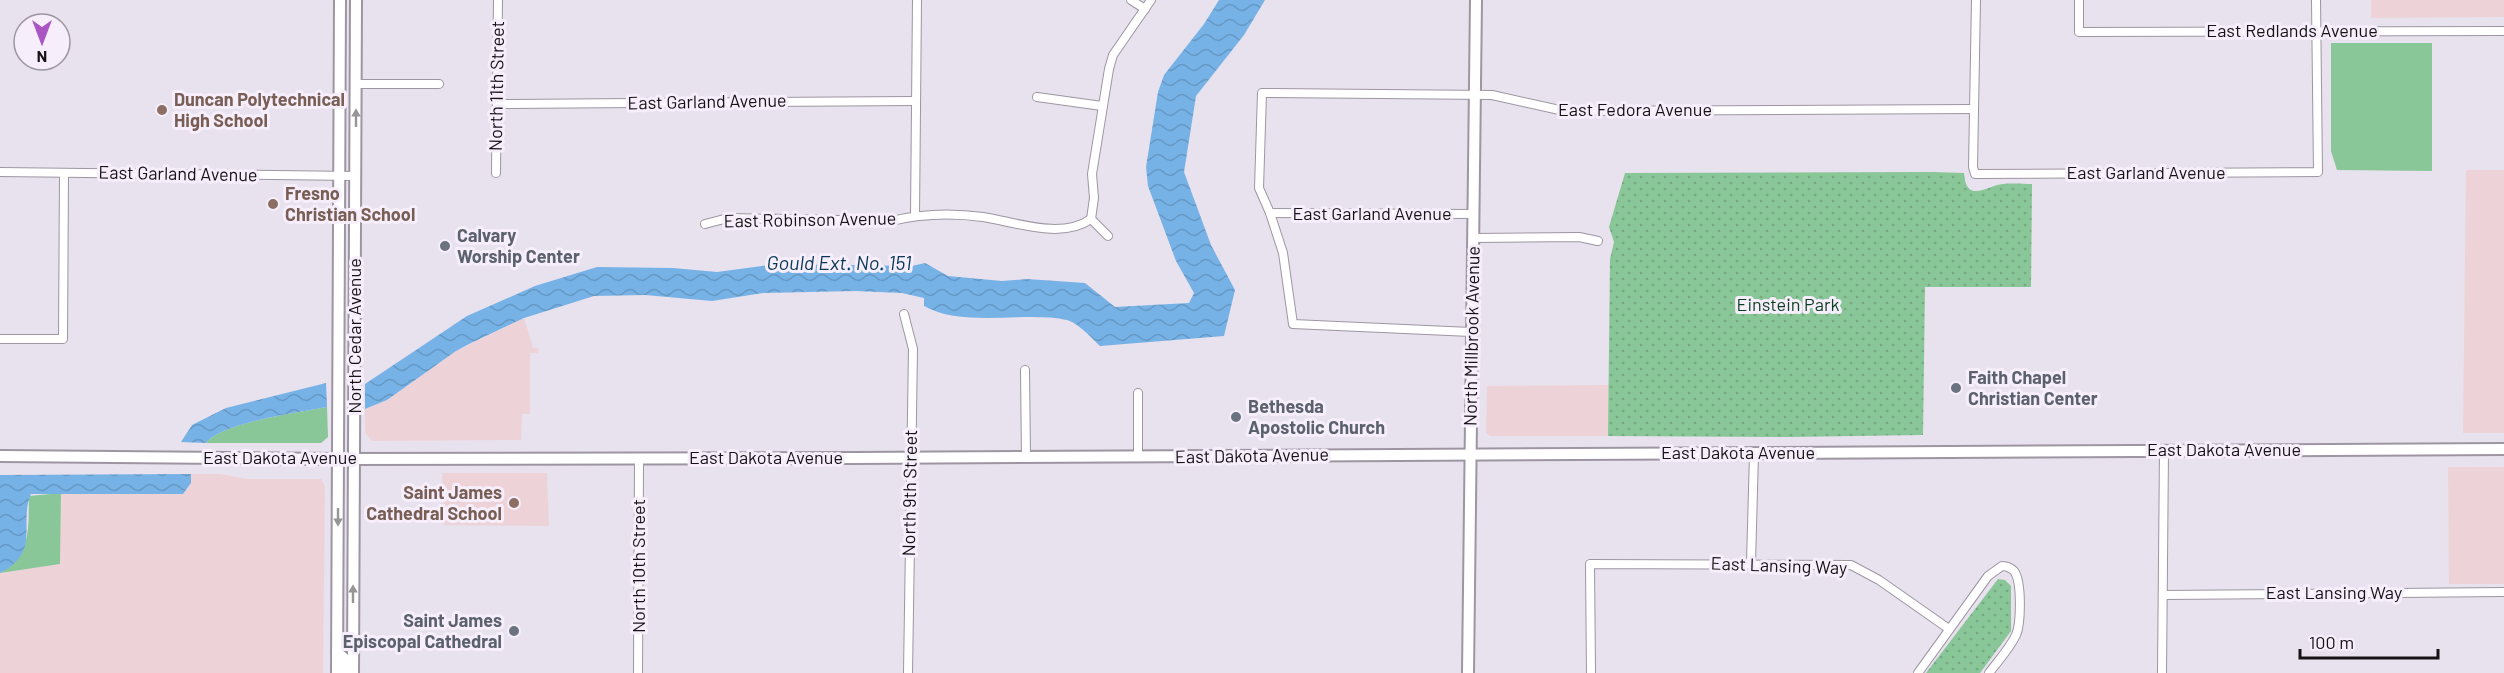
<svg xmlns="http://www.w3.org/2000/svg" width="2504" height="673" font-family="Barlow,sans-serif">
	<defs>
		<pattern id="park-dots" width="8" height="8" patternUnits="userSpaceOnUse" patternTransform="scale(1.5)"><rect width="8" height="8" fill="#89c698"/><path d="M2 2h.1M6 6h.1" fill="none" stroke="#76a982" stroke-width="1.8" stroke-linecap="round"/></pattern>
		<pattern id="water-waves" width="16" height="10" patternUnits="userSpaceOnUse" patternTransform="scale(1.5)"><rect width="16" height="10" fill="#76b2e6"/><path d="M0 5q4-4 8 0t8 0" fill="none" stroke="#6598c5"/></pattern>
	</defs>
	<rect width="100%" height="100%" fill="#e8e1ee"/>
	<g fill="#edd3d8">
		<polygon points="2371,0 2504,0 2504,17 2371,18"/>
		<polygon points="2466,170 2504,170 2504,433 2463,433"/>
		<polygon points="524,318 533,348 539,348 538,353 530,353 530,414 522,414 521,440 372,441 365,433 365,409 387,400 456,351"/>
		<polygon points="1609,385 1608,436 1490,436 1486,433 1487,386"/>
		<polygon points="2448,467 2504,467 2504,584 2449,584"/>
		<polygon points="442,473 547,473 549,526 444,525"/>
		<polygon points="191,474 220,474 247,479 321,479 325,486 323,673 0,673 0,573 60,564 61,493 183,494 191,483"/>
	</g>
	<g fill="#89c698">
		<polygon points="2331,43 2432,43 2432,171 2337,170 2331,151"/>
		<path d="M327 407 328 437 321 443H206C220 423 300 412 327 407Z"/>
		<path d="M61 493 60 564 0 573C32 552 28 531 29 496Z"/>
	</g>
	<g fill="url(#park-dots)">
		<path d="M1933 172 1964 173C1966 205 1988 185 2003 184 2013 183 2023 184 2032 184L2031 287H1925L1923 435 1788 437 1608 436 1610 259 1614 242 1609 227 1625 173Z"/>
		<polygon points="1998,579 2005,580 2011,586 2011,631 1980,673 1926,673"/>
	</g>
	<g fill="url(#water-waves)">
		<path d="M1219 0H1265L1244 35 1196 96 1184 172 1211 245 1235 290 1224 336 1100 346C1092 338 1078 323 1067 320 1026 311 962 328 924 306V298L902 293 855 291 763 293 712 301 645 295 594 296 524 318 469 344 456 351 387 400 365 409V384L467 316 535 286 597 267 673 268 717 272 778 264 912 266 925 263 948 276 1002 281 1027 279 1085 283 1115 307 1189 303 1194 293 1176 261 1148 186 1146 167 1158 92 1164 75 1204 24Z"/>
		<path d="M326 383 327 407C300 412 220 423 206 443L181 442 192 425 226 408Z"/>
		<path d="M191 474V483L183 494H31C18 524 42 551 0 573V475Z"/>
	</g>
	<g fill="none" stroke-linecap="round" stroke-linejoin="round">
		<g stroke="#9d96a2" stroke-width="10">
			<g id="street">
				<polyline points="1131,0 1145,9"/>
				<polyline points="1976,0 1973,167 1975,174 2318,172 2316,0"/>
				<polyline points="2079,0 2079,32 2504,31"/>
				<polyline points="356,84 439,84"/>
				<polyline points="1037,97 1102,106"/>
				<polyline points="497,104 916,101"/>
				<polyline points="0,172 356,176"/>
				<polyline points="496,173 498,0"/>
				<polyline points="1270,213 1474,214"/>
				<polyline points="915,216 917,0"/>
				<polyline points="1091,219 1094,198 1092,174 1109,69 1113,55 1151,0"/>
				<polyline points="1091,219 1108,236"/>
				<path d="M705 224 728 218 891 221C920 214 954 213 983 217 1016 222 1061 240 1091 219"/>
				<polyline points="1474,238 1579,237 1598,241"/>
				<polyline points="904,314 913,349 908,673"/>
				<polyline points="1471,332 1293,324 1283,253 1270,213 1259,188 1262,93 1492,95 1564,111 1974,109"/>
				<polyline points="0,339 63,339 64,173"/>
				<polyline points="1025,370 1026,457"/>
				<polyline points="1138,457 1138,393"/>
				<polyline points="1751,563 1754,454"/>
				<polyline points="2163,595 2504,592"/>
				<polyline points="638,673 639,458"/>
				<polyline points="1591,673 1590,564 1851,565 1879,580 1949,629"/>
				<path d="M1918 673 1988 576 2002 566C2007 566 2010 567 2014 571 2022 581 2021 624 2016 635 2010 648 1998 661 1989 673"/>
				<polyline points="2162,673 2164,450"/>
			</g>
		</g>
		<g stroke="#9d96a2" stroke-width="14">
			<g id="secondary">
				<polyline points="0,456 338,459 854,458 2504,449"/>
				<polyline points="337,652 344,658 345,673"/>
				<polyline points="337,673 340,0"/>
				<polyline points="353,673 356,0"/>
				<polyline points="1468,673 1476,0"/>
			</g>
		</g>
		<use href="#street" stroke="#fff" stroke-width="8"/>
		<use href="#secondary" stroke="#fff" stroke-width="10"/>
	</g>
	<defs><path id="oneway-solid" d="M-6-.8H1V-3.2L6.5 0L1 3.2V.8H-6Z" transform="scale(1.5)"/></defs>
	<g fill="#969597">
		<use href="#oneway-solid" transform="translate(356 118) rotate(-90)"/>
		<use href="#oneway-solid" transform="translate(338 517) rotate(90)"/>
		<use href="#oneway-solid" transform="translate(353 594) rotate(-90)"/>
	</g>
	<g fill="#8d6e63" stroke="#f6eefb" stroke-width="2">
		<circle cx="162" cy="110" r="6"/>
		<circle cx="273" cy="204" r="6"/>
		<circle cx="514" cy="503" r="6"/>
	</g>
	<g fill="#6b7280" stroke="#f6eefb" stroke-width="2">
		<circle cx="445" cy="246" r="6"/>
		<circle cx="1956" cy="388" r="6"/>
		<circle cx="1236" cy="417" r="6"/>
		<circle cx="514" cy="631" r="6"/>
	</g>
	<g text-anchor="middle" stroke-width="6" stroke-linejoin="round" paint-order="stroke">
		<g font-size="18" fill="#161317" stroke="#f6eefb">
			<text x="2292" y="37">East Redlands Avenue</text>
			<text transform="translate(497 86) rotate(-89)" y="6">North 11th Street</text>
			<text transform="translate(707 102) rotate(-1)" y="6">East Garland Avenue</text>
			<text x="1635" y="116">East Fedora Avenue</text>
			<text x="2146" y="179">East Garland Avenue</text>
			<text transform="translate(178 174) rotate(1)" y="6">East Garland Avenue</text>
			<text x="1372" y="220">East Garland Avenue</text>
			<text transform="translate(810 220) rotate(-1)" y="6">East Robinson Avenue</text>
			<text transform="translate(355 336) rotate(-90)" y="6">North Cedar Avenue</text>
			<text transform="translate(1472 336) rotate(-89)" y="6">North Millbrook Avenue</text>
			<text x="2224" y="456">East Dakota Avenue</text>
			<text x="1738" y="459">East Dakota Avenue</text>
			<text transform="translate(1252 456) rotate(-1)" y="6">East Dakota Avenue</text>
			<text x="280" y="464">East Dakota Avenue</text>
			<text x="766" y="464">East Dakota Avenue</text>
			<text transform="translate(910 493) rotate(-89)" y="6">North 9th Street</text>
			<text transform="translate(639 566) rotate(-90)" y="6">North 10th Street</text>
			<text transform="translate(1779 566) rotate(2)" y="6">East Lansing Way</text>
			<text x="2334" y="599">East Lansing Way</text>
		</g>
		<g font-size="18" font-weight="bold" fill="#785e54" stroke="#f6eefb" text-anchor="start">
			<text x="174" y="106">Duncan Polytechnical<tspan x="174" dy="21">High School</tspan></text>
			<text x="285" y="200">Fresno<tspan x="285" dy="21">Christian School</tspan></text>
			<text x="502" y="499" text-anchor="end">Saint James<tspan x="502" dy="21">Cathedral School</tspan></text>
		</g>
		<g font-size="18" font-weight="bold" fill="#5b616d" stroke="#f6eefb" text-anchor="start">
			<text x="457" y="242">Calvary<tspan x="457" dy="21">Worship Center</tspan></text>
			<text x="1968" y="384">Faith Chapel<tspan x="1968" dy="21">Christian Center</tspan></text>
			<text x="1248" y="413">Bethesda<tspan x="1248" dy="21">Apostolic Church</tspan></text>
			<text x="502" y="627" text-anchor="end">Saint James<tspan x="502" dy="21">Episcopal Cathedral</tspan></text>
		</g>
		<g font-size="18" fill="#0a3d1d" stroke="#f6eefb">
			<text x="1788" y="311">Einstein Park</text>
		</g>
		<g font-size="20" font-style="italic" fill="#093759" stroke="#f6eefb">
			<text x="839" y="270">Gould Ext. No. 151</text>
		</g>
	</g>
	<g transform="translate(42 42) rotate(180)"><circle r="28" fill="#f6eefb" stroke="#9c96a0" stroke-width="1.5"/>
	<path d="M0-4.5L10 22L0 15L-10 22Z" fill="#a955c4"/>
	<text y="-9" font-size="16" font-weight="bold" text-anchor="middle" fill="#161317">N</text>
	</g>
	<path d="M2300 649v9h138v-9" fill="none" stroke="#161317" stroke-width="3"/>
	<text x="2309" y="649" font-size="18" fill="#161317" stroke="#f6eefb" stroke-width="4.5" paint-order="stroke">100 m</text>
</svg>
